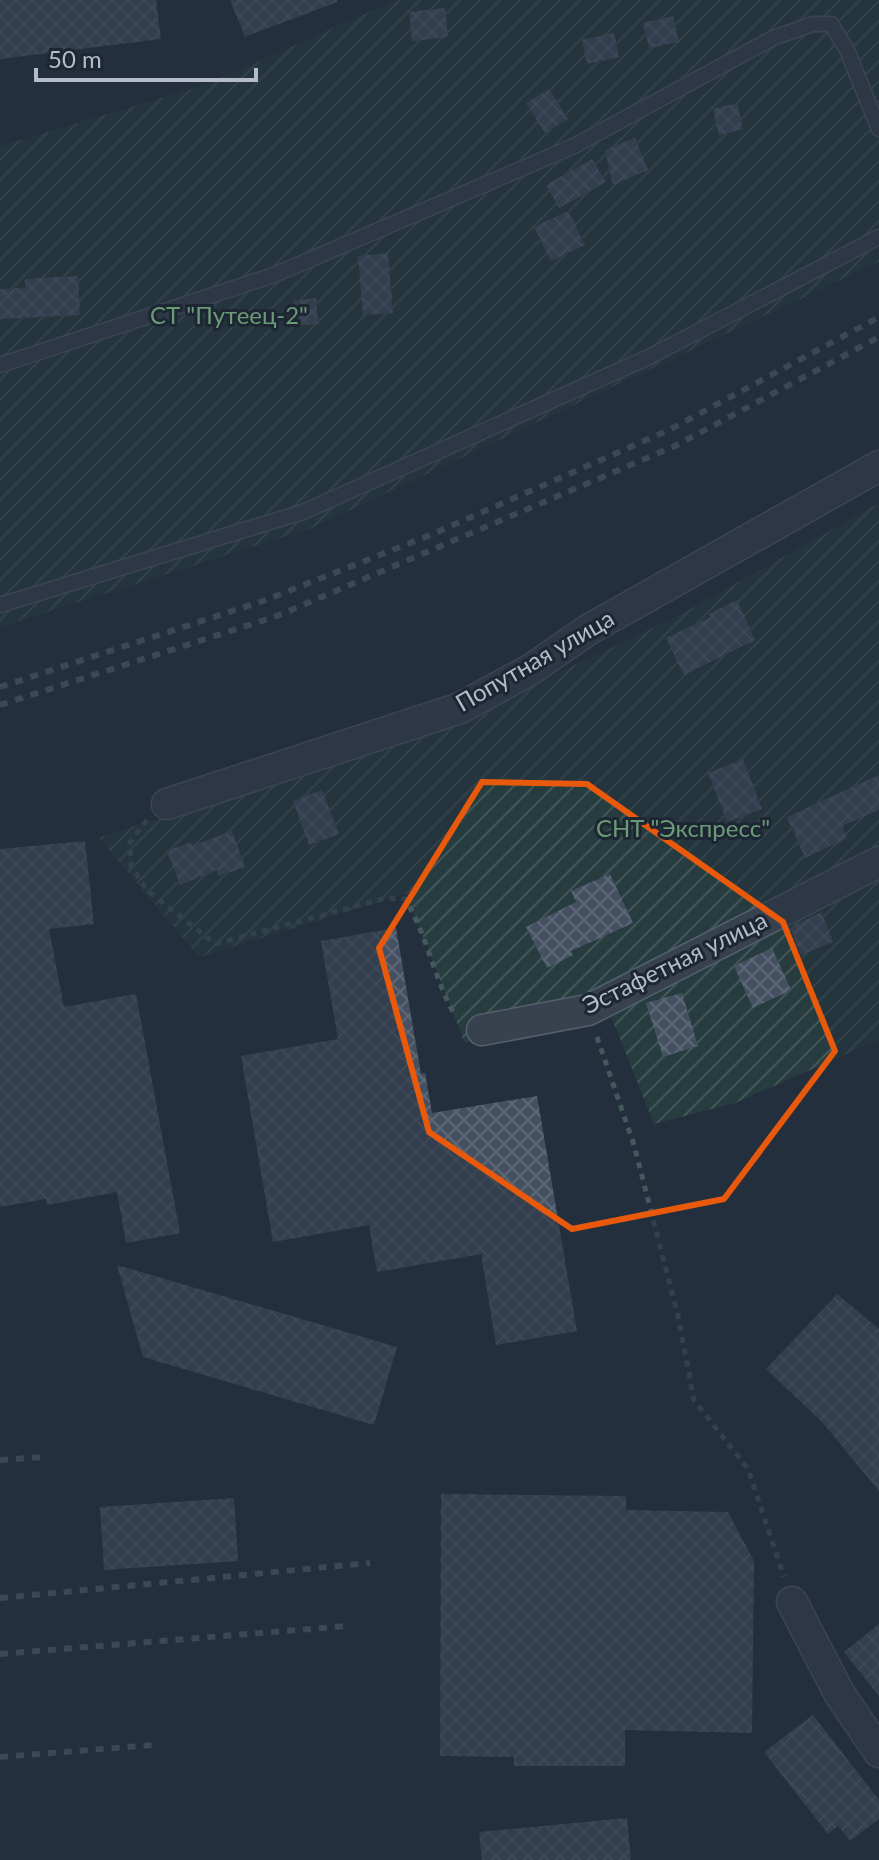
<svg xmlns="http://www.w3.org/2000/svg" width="879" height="1860" font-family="Lato,sans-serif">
	<defs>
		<pattern id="garden-furrows" width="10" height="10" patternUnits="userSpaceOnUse" patternTransform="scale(2)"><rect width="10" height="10" fill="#263c3f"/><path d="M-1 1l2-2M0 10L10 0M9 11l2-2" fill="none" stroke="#435659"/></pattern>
		<pattern id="building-cross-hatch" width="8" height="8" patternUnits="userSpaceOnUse" patternTransform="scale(2)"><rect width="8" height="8" fill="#455162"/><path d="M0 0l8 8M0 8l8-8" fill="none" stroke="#5d6877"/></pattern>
	</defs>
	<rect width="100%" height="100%" fill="#242f3e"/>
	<g fill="url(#garden-furrows)">
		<polygon points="396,0 879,0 879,262 312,528 0,627 0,146 205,85"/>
		<polygon points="879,503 879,1040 735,1103 654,1124 609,1011 529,1025 465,1043 406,894 199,957 99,838 496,702 676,617"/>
	</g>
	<g fill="url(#building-cross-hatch)">
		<polygon points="0,0 156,0 161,39 0,59"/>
		<polygon points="230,0 337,0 337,2 245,37"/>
		<polygon points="445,8 448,37 412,41 409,12"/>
		<polygon points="673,16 679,42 649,48 643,23"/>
		<polygon points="614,33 619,57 587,64 582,40"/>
		<polygon points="549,89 568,119 545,133 526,103"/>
		<polygon points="737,103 743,129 719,135 713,109"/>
		<polygon points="635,138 648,170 613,185 605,150"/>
		<polygon points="592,159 606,182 559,208 546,185"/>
		<polygon points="568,211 585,245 551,261 534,227"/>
		<polygon points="388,253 393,313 363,315 358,256"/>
		<polygon points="78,276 80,315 0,319 0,289 25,288 25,279"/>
		<polygon points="316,298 318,324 296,326 293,301"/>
		<polygon points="737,600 755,640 684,675 666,638 711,617 709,614"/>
		<polygon points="743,759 762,809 727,822 708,773"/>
		<polygon points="879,775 879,810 842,826 847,838 805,858 787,817"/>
		<polygon points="322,790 339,834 309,845 293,801"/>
		<polygon points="232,831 245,867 219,876 217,870 180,885 167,851 191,842 192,846"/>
		<polygon points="85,841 94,924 49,929 64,1007 136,994 180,1233 126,1243 117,1192 47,1205 46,1199 0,1207 0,849"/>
		<polygon points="610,874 633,923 571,951 573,955 547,968 526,927 576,902 571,891"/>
		<polygon points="821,912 833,942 801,955 790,928"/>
		<polygon points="396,928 421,1074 425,1073 432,1113 537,1096 577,1331 496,1345 481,1254 377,1272 369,1225 273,1242 241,1056 338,1039 321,941"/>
		<polygon points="772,948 791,990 753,1008 734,966"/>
		<polygon points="682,993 698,1046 663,1057 646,1003"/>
		<polygon points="117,1265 397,1347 374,1425 143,1357"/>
		<polygon points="837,1294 879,1329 879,1491 822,1422 766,1369"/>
		<polygon points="441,1494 626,1496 626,1510 728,1512 754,1561 752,1733 625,1730 625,1766 514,1766 514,1757 440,1756"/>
		<polygon points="234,1498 238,1561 104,1570 100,1507"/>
		<polygon points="879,1624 879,1696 844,1652"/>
		<polygon points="813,1715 879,1800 879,1819 850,1841 838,1826 828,1834 764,1752"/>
		<polygon points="627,1818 631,1860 482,1860 479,1832"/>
	</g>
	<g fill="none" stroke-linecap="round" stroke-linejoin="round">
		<g stroke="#565f6c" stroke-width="17">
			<g id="lane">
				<polyline points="0,365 274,275 574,146 773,38 813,24 831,24 847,50 879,129"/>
				<polyline points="0,605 303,512 649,357 879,237"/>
			</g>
		</g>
		<g stroke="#565f6c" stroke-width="33">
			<g id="street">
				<polyline points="167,804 460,708 530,670 588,630 879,466"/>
				<polyline points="482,1030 588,1010 879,862"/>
				<polyline points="792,1602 839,1693 879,1752"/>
			</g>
		</g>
		<g stroke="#44595c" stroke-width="5" stroke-dasharray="6 6" stroke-linecap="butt">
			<path d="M147 820 130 842 131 866 147 890 215 944 386 898 405 899C428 936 434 980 456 1017"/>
			<polyline points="597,1037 634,1145 678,1316 694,1400 748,1469 784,1577"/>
		</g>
		<use href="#lane" stroke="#38414e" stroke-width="14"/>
		<use href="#street" stroke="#38414e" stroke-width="30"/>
		<g stroke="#5a6575" stroke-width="6" stroke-dasharray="8 8" stroke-linecap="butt">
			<polyline points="0,687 263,601 428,536 669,430 879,317"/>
			<polyline points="0,705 277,616 675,446 879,337"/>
			<polyline points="0,1460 43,1457"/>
			<polyline points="0,1598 370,1563"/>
			<polyline points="0,1654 347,1626"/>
			<polyline points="0,1757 153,1745"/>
		</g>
	</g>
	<path d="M0 0H879V1860H0ZM482 782 587 784 783 922 835 1051 724 1199 572 1229 429 1132 379 948Z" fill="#242f3e" fill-opacity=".55" fill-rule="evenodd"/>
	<path fill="none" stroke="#e8590c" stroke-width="6" stroke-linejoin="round" d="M482 782 587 784 783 922 835 1051 724 1199 572 1229 429 1132 379 948Z"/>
	<g text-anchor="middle" stroke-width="6" stroke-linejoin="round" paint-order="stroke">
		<g font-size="24" fill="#6b9a76" stroke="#1d2633">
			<text x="229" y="324">СТ "Путеец-2"</text>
			<text x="683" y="837">СНТ "Экспресс"</text>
		</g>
		<g font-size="24" fill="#b4bcc9" stroke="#1d2633">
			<text transform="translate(535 661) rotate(-30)" y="8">Попутная улица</text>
			<text transform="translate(675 963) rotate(-26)" y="8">Эстафетная улица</text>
		</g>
	</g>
	<path d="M36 68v12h220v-12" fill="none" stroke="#b4bcc9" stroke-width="4"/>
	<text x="48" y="68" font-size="24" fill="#b4bcc9" stroke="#1d2633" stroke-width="6" paint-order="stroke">50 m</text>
</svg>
